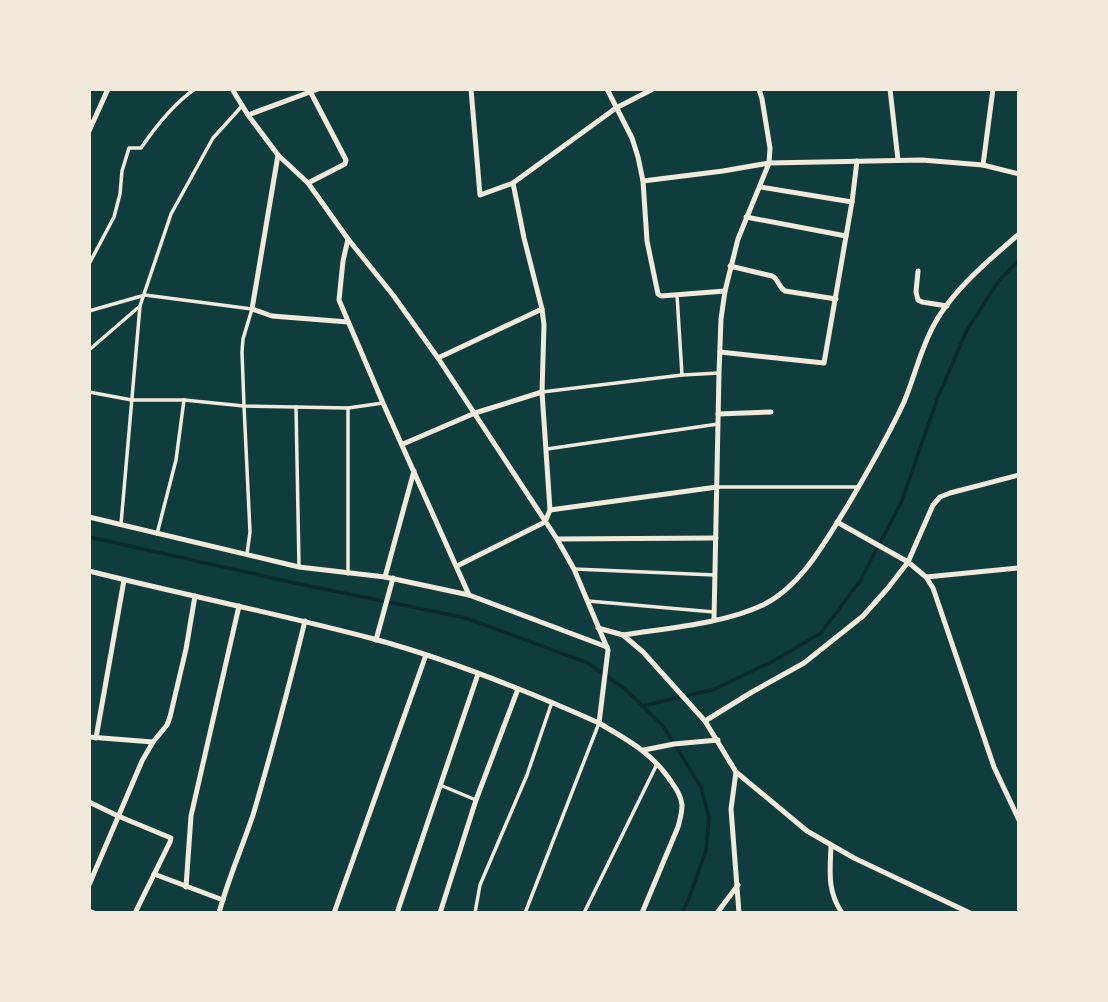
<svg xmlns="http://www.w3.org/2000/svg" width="1108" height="1002" font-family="'Asap Condensed',sans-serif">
	<rect width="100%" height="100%" fill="#0f3d3e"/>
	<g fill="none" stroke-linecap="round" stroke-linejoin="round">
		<g stroke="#0a2a2b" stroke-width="3.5">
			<polyline points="89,537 304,585 466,618 588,663 625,689 664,727 701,787 709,817 706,850 689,898 682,913"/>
			<polyline points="642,706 715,689 775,660 821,633 860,581 901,503 938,397 967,330 998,282 1019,260"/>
		</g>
		<g stroke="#f1e9da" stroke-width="3.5">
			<path d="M89 264 114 217 120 194 122 171 129 148H141C156 126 173 104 195 89"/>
			<polyline points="677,295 682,375"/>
			<polyline points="89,311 145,295 252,309 243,339 242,352 244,406 250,532 247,554"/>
			<polyline points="89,350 140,306"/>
			<polyline points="89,392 132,400 184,400 244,406 348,408 383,403"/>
			<polyline points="542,392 682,375 719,373"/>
			<polyline points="296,407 299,566"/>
			<polyline points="547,449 718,424"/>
			<polyline points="717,487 858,487"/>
			<polyline points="121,524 140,306 171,214 213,138 242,106"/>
			<polyline points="157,534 176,460 184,400"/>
			<polyline points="574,569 715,575"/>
			<polyline points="348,574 348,408"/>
			<polyline points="588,601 714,612"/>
			<polyline points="440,785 476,800"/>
			<polyline points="475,913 480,885 527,775 552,702"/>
			<polyline points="525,913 599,723"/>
			<polyline points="584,913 657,764"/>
		</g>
		<g stroke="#f1e9da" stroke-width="5">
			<polyline points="232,89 248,115 278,155 308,183 348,239 343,261 339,300 383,403 469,595"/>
			<polyline points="471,89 480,195 513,183 616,108 653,89"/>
			<polyline points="607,89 632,138 638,157 643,181 647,241 658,294 661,296 725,291"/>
			<polyline points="890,89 898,160"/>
			<polyline points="248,115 318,89"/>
			<polyline points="89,131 108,89"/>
			<polyline points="278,155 252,309 272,316 348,322"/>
			<polyline points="983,165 993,89"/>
			<polyline points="643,181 723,171 769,163 922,160 983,165 1019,174"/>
			<polyline points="308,183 345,164 346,160 310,91"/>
			<polyline points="761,187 852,202"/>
			<polyline points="746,217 846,236"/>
			<path d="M348 239 393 295 438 358 557 539 574 569 608 650 599 723C627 740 648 750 668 777 674 786 681 794 682 805 682 813 680 820 678 827L642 913"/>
			<path d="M730 266 772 276C779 279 778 287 785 291L836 299"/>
			<polyline points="918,271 916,292 918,300 922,302 947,306"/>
			<polyline points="720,352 824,363 852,202 857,161"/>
			<polyline points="438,358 542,309"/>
			<polyline points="718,414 771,412"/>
			<polyline points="403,444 475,413 542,392"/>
			<polyline points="550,510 717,487"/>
			<polyline points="89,517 299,567 385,577 469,595 607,647"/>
			<polyline points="837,522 908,562 926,577 933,588 994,767 1019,820"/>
			<polyline points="557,539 716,538"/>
			<polyline points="457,566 545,522 550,510 542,392 544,325 542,309 524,238 513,183"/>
			<path d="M89 571C184 595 280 614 374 639 451 660 527 691 599 723"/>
			<polyline points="385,577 414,471"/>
			<polyline points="926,577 1019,568"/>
			<polyline points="714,620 719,373 721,319 725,291 738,239 769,163 770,148 762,99 759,89"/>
			<polyline points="598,628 623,635 643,652 705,721 752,692 804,663 863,616 888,588 908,562 933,505 940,497 950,493 1019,475"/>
			<path d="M623 635C667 628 723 624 763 605 802 586 826 540 848 505 868 471 888 437 904 402 915 376 921 347 935 323 953 290 991 258 1019 234"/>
			<polyline points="376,640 393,578"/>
			<polyline points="705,721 736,772 807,831 854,858 970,913"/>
			<polyline points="89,737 153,742"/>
			<polyline points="96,738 124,580"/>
			<polyline points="644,750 674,744 718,740"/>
			<polyline points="736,772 731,809 739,913"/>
			<polyline points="89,802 118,816 171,838 170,842 135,913"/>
			<path d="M831 846C830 871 827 891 842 913"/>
			<polyline points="154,874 223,900"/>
			<polyline points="89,885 142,761 153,742 167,725 170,717 186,649 195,596"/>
			<polyline points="186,887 191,816 239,606"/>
			<polyline points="89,911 94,913"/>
			<path d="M219 913C228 879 242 848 253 815 272 751 289 686 305 621"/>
			<polyline points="334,913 426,655"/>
			<polyline points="397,913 478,674"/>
			<polyline points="440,913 476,800 518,689"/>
			<polyline points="717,913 738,885"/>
		</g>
	</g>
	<rect width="1108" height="1002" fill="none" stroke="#f1e9da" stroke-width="182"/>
</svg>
